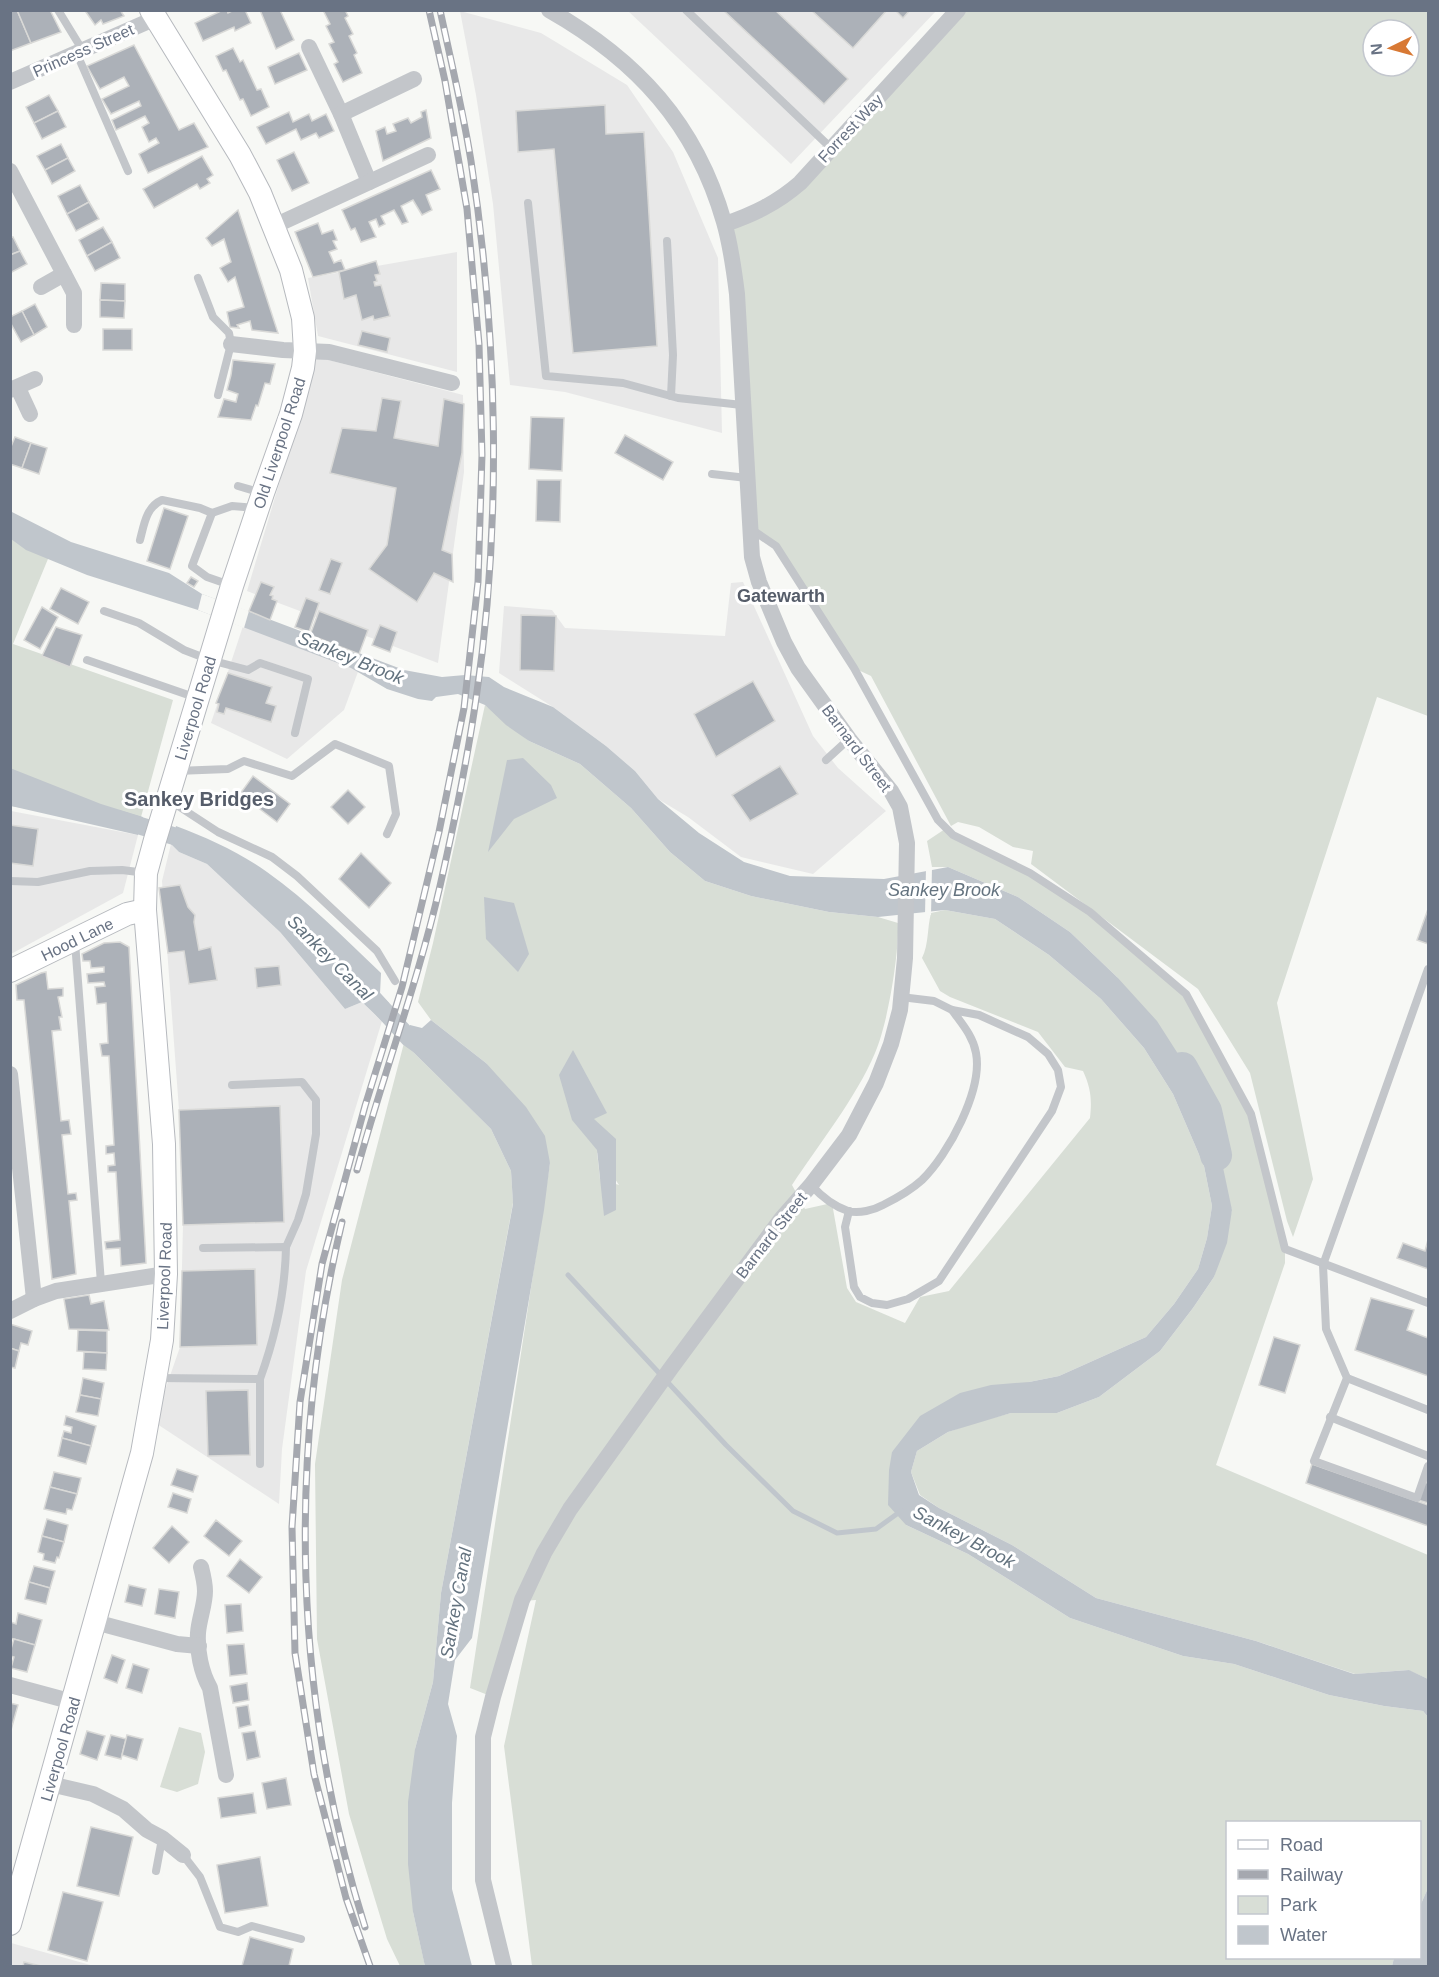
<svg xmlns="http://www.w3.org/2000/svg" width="1439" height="1977" font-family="Helvetica,sans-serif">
	<rect width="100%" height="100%" fill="#f7f8f5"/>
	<g fill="#e8e8e8">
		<polygon points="460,11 541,33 627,85 673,152 718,258 722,433 565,392 510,385 493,204 476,95"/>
		<polygon points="628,11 936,11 791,164"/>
		<polygon points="457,252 457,372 318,336 308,278"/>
		<polygon points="317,357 463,395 464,472 438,663 247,591"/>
		<polygon points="743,582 813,736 838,768 886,811 813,874 741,857 688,817 658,799 635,771 606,746 553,707 499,673 504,606 552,610 565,628 725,636 731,583"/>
		<polygon points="245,620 359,669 344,710 287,759 211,723"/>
		<polygon points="11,811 138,835 123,893 11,954"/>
		<polygon points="171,844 179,852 207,864 280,932 345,1009 362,1002 382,1021 306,1271 282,1449 279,1504 154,1422 180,1347 183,1225 179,1110 162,881"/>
		<polygon points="11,1943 94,1966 11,1966"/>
	</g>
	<g fill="#d8ded6" fill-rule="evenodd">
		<path d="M958 11H1428V716L1377 697 1277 1003 1313 1179 1293 1237 1287 1221 1250 1073 1198 989 1031 864 1033 851 1013 847 979 827 958 822 951 826 871 676 854 668 776 546 750 527 725 224 773 204ZM1373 30H1409V66H1373Z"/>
		<polygon points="11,533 50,554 13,644 173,700 138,828 11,806"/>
		<path d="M485 705 529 741 580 764 631 808 670 852 705 881 751 896 829 912 878 917 898 923C899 955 888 1023 875 1053 856 1098 819 1144 792 1185L805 1209 832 1203 847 1288 856 1302 905 1323 920 1297 949 1291 1090 1118C1092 1100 1091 1088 1083 1071L1065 1067 1038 1032 950 997 940 991 922 958C929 944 927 928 931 913L945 910 995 919 1049 955 1101 999 1144 1048 1173 1094 1204 1166 1212 1206 1207 1238 1198 1269 1174 1304 1146 1337 1059 1376 1029 1382 892 1452 906 1525 968 1554 1070 1618 1183 1656 1234 1664 1329 1695 1384 1706 1423 1711 1428 1717V1888L1420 1906V1822H1228V1958H1394L1392 1966H532L504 1746 536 1600 522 1601 493 1697 470 1688 550 1163 486 1063 431 1020 418 1002 433 943ZM597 1152 619 1185 600 1179Z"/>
		<polygon points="945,829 1030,873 1090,912 1186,994 1251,1114 1285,1249 1285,1263 1216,1465 1428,1555 1428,1679 1408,1670 1355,1674 1256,1641 1096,1598 1012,1545 939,1508 920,1495 911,1472 917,1451 948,1432 974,1423 1011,1413 1057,1413 1099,1397 1160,1351 1193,1308 1214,1277 1232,1210 1117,977 1070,932 1018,897 948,867 932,867 927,841"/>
		<polygon points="404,1043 491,1129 511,1171 513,1203 441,1593 433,1682 415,1749 413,1912 425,1966 400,1966 387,1939 349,1814 317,1639 315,1464 342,1280"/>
		<polygon points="179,1727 201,1733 205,1752 198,1784 177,1792 160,1787"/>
		<polygon points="1428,1935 1428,1966 1418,1966 1418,1958 1420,1958 1420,1953"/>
	</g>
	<g fill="#c0c6cc">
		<polygon points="10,511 71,542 169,573 202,594 404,670 442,677 465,675 489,677 504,687 553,707 606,746 635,771 658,799 699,833 744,862 790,876 884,879 948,867 1018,897 1070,932 1117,977 1157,1021 1189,1071 1217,1139 1232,1210 1227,1243 1214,1277 1193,1308 1160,1351 1099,1397 1057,1413 1011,1413 948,1432 917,1451 911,1472 919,1495 939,1508 1012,1545 1096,1598 1256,1641 1354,1674 1409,1670 1428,1679 1428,1717 1423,1711 1384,1706 1329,1695 1234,1664 1183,1656 1070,1618 968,1554 906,1525 888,1505 889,1470 892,1452 920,1416 960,1393 991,1385 1029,1382 1059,1376 1146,1337 1174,1304 1198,1269 1207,1238 1212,1206 1204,1166 1173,1094 1144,1048 1101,999 1049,955 995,919 945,910 878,917 829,912 751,896 705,881 670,852 631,808 580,764 529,741 506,725 485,705 458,694 436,697 432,701 418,699 387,689 351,668 198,610 87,575 26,550 11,539"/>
		<polygon points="523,758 551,785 557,798 514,819 488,852 507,760"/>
		<polygon points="10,768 101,804 143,817 138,835 11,806"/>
		<path d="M176 826C208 838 239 852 267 872 308 901 344 938 381 973L380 994 389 1003 382 1021 362 1002 345 1009 280 932 207 864 179 852 171 844Z"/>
		<polygon points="484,897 514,903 529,954 518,972 486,939"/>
		<polygon points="431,1020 486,1063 526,1107 545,1136 550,1163 544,1210 472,1638 455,1660 448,1704 457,1736 452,1803 452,1889 472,1966 425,1966 424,1962 413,1912 408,1864 408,1802 415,1749 433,1682 441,1593 513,1204 511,1171 491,1129 404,1043 410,1025 422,1028"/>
		<polygon points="573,1050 607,1113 594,1119 616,1139 616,1210 604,1216 597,1150 572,1120 559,1075"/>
		<polygon points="1428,1888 1428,1935 1420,1953 1420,1906"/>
		<polygon points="1394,1958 1418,1958 1418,1966 1392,1966"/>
	</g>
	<g fill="#f7f8f5">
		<polygon points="202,594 249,611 244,628 198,610"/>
		<polygon points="929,867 932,867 931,915 925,915 926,868"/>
	</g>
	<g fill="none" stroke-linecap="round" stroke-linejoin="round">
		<polyline stroke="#c0c6cc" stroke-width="5" points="568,1275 726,1445 793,1511 837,1533 876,1529 901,1511"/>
		<g stroke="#c0c6cc" stroke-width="18">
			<polyline points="118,819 180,838 193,845"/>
			<polyline points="369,994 409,1038 426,1050"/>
		</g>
		<g stroke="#c0c6cc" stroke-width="32">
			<polyline points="1182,1068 1206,1111 1216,1155"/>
			<polyline points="1420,1954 1428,1924"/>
		</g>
	</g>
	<g fill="#acb1b8" stroke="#d9d9d7" stroke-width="1.5">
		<polygon points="10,10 17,10 31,43 10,51"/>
		<polygon points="17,10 50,10 61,32 31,43"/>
		<polygon points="88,10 120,10 124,16 103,24 101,20 95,25 86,12"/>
		<polygon points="223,10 227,10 228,13 234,10 245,10 251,23 235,31 234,27 203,41 195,23"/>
		<polygon points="260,10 280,10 294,40 276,49"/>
		<polygon points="323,10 345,10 348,16 345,18 353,34 349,36 357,53 354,55 362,73 343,82 334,64 338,62 329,44 334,42 326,26 330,24"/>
		<polygon points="723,10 775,10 848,79 824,104"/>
		<polygon points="811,10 887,10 853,48"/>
		<polygon points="895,10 910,10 903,18"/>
		<polygon points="134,45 179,130 194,123 208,147 148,173 139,154 159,143 156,138 149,142 142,127 149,123 145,116 116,130 112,120 141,106 139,101 111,114 102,99 129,86 124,77 100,89 87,66"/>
		<polygon points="233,48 240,62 243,60 257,90 261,89 269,107 251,116 243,99 240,100 226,70 223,71 216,56"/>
		<polygon points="299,53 307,70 275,84 268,67"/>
		<polygon points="49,95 58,111 34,123 26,107"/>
		<polygon points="605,105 606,134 644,132 657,346 573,353 554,149 518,152 516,111"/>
		<polygon points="426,110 431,138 383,161 376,131 385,127 387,134 396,131 393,124 408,118 411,123 422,117 421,112"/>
		<polygon points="58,111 66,127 42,139 34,123"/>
		<polygon points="289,112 293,122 309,114 312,121 326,114 334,131 319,138 316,133 301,140 296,129 266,144 257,127"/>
		<polygon points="61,144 68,158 45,170 37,156"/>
		<polygon points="294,152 309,183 292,191 277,160"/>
		<polygon points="202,156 213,175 207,179 210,183 200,189 197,184 154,208 143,189"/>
		<polygon points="68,158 75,171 52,184 45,170"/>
		<polygon points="431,170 440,189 426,195 432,210 422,215 413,200 401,206 408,222 402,224 394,210 381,216 385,224 379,227 376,219 369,222 376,237 361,242 355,228 351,230 342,210"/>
		<polygon points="80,185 89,202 67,214 58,196"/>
		<polygon points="89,202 99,219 76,231 67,214"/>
		<polygon points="238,210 278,333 252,330 250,321 237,325 239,328 230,327 227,312 244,307 235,277 228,282 220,268 231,262 224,239 212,246 206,238"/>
		<polygon points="318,223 322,234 333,230 337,240 333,241 337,249 329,252 334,263 341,260 345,270 313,277 295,232"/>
		<polygon points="103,227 112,242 87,256 79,240"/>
		<polygon points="13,237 20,251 10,255 10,238"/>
		<polygon points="112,242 120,258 95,271 87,256"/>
		<polygon points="20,251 27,264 10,273 10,255"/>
		<polygon points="376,261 380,274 375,275 377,281 374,282 375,286 381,285 390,316 374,320 373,316 362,320 356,295 344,299 339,272"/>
		<polygon points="101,283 125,284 125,301 100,300"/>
		<polygon points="100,300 125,301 124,318 100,317"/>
		<polygon points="35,304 47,327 34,335 22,311"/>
		<polygon points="22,311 34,335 21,342 10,322 10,317"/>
		<rect x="103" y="329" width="29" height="21"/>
		<polygon points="362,331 390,338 387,352 358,345"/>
		<polygon points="233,360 275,364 270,384 265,383 258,406 256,405 251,420 218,417 224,399 236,402 238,394 227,390 231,375"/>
		<polygon points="382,398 401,401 394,438 438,446 444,399 464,404 462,453 442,550 452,554 453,582 434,573 417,602 369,569 387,545 396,488 330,473 342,428 376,431"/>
		<polygon points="531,417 564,418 562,471 529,469"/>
		<polygon points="625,435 673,462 663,480 615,453"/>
		<polygon points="15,437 31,443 22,468 10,464 10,449"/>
		<polygon points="31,443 47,448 39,474 22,468"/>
		<polygon points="537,480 561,480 560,522 536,521"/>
		<polygon points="164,508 188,516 170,569 147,561"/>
		<polygon points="331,559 342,563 330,594 319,590"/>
		<polygon points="191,577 198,581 194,587 187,583"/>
		<polygon points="261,582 274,587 270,595 273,596 272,599 277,601 270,620 249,611"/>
		<polygon points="61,588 89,602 78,624 50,609"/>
		<polygon points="306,598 319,603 309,632 295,627"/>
		<polygon points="42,607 58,617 40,649 24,640"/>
		<polygon points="319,611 368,630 359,654 310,635"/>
		<polygon points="521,615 556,616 554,671 520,670"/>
		<polygon points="380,625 397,632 390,652 372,645"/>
		<polygon points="56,627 82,635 70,667 42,656"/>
		<polygon points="228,673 272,687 266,703 276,706 271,722 226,708 224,714 217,712 219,704 216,703"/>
		<polygon points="753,681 775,721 716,757 694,714"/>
		<polygon points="780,766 798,794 750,821 732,795"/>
		<polygon points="253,776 290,804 277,822 240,794"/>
		<polygon points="348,790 365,807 348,824 331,807"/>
		<polygon points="10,825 38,829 33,866 10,863"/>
		<polygon points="361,853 391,883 369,908 339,879"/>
		<polygon points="180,885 188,907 195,915 194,922 199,950 211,947 217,980 189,984 184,951 168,953 159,888"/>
		<polygon points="1428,909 1428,944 1417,940"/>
		<polygon points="120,942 129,947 146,1263 121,1266 120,1248 106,1249 105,1242 120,1240 116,1172 108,1172 108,1166 115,1165 114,1153 106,1154 106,1146 114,1145 109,1056 102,1056 100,1044 108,1043 106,1003 97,1004 95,987 105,986 104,982 88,983 87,974 104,972 104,967 91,968 90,961 83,961 82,954 104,943"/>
		<polygon points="279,966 281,985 257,988 255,968"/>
		<polygon points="46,972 48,989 63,988 63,996 58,997 62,1017 59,1017 61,1030 52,1031 61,1121 69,1120 71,1134 62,1135 68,1194 76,1193 77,1200 69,1201 76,1274 52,1279 24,1000 17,1000 16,985 41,973"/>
		<polygon points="280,1106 284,1222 183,1225 179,1110"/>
		<polygon points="1428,1240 1428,1269 1397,1258 1403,1243 1425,1251"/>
		<polygon points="255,1269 257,1345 180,1347 182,1271"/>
		<polygon points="89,1295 91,1304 104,1301 109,1330 69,1329 64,1299"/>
		<polygon points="1371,1298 1414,1310 1407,1330 1428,1338 1428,1376 1355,1350"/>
		<polygon points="10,1324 32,1331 28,1345 21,1343 19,1351 10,1348"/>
		<polygon points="78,1330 107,1331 107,1353 77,1351"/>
		<polygon points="1274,1337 1300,1345 1285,1393 1259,1385"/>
		<polygon points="10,1348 19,1351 15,1368 10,1367"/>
		<polygon points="84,1352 107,1353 106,1370 83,1369"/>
		<polygon points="83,1378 104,1383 101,1399 80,1395"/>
		<polygon points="248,1390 250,1455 208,1456 206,1391"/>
		<polygon points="80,1395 101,1399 98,1416 76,1412"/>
		<polygon points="66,1416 96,1426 91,1446 62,1438 64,1431 71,1433 72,1427 64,1425"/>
		<polygon points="62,1438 91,1446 86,1464 58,1456"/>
		<polygon points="1312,1464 1428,1505 1428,1526 1306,1483"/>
		<polygon points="177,1469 198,1476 193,1492 171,1485"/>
		<polygon points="54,1472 81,1478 77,1494 50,1487"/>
		<polygon points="1424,1482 1428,1483 1428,1503 1418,1500"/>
		<polygon points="50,1487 77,1494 72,1510 67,1509 66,1514 44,1509"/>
		<polygon points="173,1493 191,1499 187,1513 168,1507"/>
		<polygon points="47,1519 68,1525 64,1542 42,1536"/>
		<polygon points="216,1520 242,1541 229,1556 204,1536"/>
		<polygon points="172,1526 189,1542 169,1563 153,1548"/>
		<polygon points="42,1536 64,1542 59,1558 57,1557 55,1563 43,1560 44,1554 38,1552"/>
		<polygon points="240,1559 262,1577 249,1593 227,1576"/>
		<polygon points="34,1566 55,1571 50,1588 29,1582"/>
		<polygon points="29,1582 50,1588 46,1604 25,1599"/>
		<polygon points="129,1585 146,1589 142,1606 125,1602"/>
		<polygon points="159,1589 179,1592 175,1618 155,1614"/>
		<polygon points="241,1604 243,1631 227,1633 225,1605"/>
		<polygon points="18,1613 42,1620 35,1645 10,1638 11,1622 16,1624"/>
		<polygon points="14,1639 35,1645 27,1672 11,1668 14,1657 10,1656 10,1652"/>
		<polygon points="244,1644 247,1674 230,1676 227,1645"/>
		<polygon points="112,1655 125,1660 117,1683 104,1678"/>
		<polygon points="133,1664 149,1669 142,1693 126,1688"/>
		<polygon points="247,1683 249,1700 233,1703 230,1686"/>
		<polygon points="10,1703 18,1705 11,1730 10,1730"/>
		<polygon points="248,1705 251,1725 239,1728 236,1707"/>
		<polygon points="87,1731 105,1736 97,1760 80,1754"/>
		<polygon points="255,1731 260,1757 247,1760 242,1733"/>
		<polygon points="111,1735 126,1739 121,1759 105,1755"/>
		<polygon points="127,1735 143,1739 137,1760 122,1755"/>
		<polygon points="286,1778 291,1805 267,1809 262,1783"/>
		<polygon points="253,1793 256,1813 221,1818 218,1798"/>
		<polygon points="91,1827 133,1837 119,1896 77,1886"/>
		<polygon points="260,1857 268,1906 225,1913 217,1865"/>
		<polygon points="63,1892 103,1902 87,1961 48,1950"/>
		<polygon points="250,1937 293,1949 289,1966 242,1966"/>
		<polygon points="24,1962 41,1966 23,1966"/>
	</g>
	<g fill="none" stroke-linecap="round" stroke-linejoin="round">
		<g stroke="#b6b9be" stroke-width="24">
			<g id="secondary">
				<polyline points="10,971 127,914 145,910"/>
				<polyline points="10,1924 142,1453 162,1340 166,1274 164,1144 145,910 146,873 155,840 232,586 263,493 291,414 303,368 305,351 303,318 291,270 260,193 240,155 151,10"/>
			</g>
		</g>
		<g stroke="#c3c6ca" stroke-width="8">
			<polyline points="58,10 83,51"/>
			<polyline points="686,10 831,148"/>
			<polyline points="77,54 128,171"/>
			<polyline points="528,203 546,376 623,383 678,398 742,405"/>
			<polyline points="667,241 673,355 671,396"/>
			<polyline points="198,278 213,317 229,333 231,344 218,395"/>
			<polyline points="712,474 747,478"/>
			<polyline points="238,486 262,493"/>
			<polyline points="212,513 192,566 207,577 230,585"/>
			<polyline points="751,529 776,546 854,668 938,820 953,835 1030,873 1090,912 1186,994 1251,1114 1285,1249 1428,1303"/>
			<path d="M140 540C144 525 146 507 162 500L200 508 212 513 232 506 257 508"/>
			<polyline points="104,611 139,623 184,650 210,660 248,670 260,663 308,679 295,733"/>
			<polyline points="87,660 197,698"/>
			<polyline points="826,760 849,739"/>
			<polyline points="176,771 228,769 244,761 292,776 335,744 389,766 396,814 387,834"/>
			<polyline points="169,800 218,832 272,857 297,876 377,951 395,981"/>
			<polyline points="10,881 38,882 90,871 122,870 146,873"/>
			<polyline points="75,942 101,1283"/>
			<polyline points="1428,969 1323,1265 1326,1329 1347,1378 1314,1461 1417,1498 1428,1466"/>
			<polyline points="232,1085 302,1082 316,1100 316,1134 306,1194 298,1220 286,1247"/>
			<path d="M811 1185C821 1196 833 1206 848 1211 859 1214 874 1210 883 1205 897 1198 910 1191 922 1180 948 1155 983 1090 976 1053 973 1036 962 1024 952 1010"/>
			<polyline points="849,1211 845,1227 854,1287 860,1297 872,1303 887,1305 908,1299 939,1281 1052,1111 1061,1087 1058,1070 1048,1054 1028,1037 979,1015 952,1010 934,1001 901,997"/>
			<path d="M157 1378 260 1379C276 1335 285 1294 286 1247L203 1248"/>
			<polyline points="1347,1378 1428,1410"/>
			<polyline points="1330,1417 1428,1456"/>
			<polyline points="260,1464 260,1379"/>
			<polyline points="183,1855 200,1877 220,1927 238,1932 252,1926 301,1939"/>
			<polyline points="156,1871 162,1839"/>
		</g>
		<g stroke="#c3c6ca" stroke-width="16">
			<polyline points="309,47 341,114 369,182"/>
			<polyline points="10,82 156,18"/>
			<polyline points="341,114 414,79"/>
			<polyline points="10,171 74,293 74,325"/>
			<path d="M725 224C754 214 777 203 800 183L958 10"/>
			<polyline points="274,226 428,155"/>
			<polyline points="41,287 64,274"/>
			<polyline points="231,344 283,350 329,352 452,383"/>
			<polyline points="18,388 30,414"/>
			<polyline points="10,390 35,379"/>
			<polyline points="10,1074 34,1299"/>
			<polyline points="10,1311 34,1299 56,1291 166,1274"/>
			<path d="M201 1567C203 1575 205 1583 205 1591 205 1605 199 1619 198 1633 197 1651 201 1672 210 1688L226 1775"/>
			<polyline points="95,1622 177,1644 199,1646"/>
			<polyline points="10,1685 73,1702"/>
			<polyline points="50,1784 93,1794 123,1809 147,1830 162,1838 183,1855"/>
			<path d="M504 1966 483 1880V1737L493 1697 522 1600 544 1553 570 1509 671 1368 782 1218 811 1185 849 1135 876 1083 891 1044 900 1010 905 958 907 843 900 807 891 791 849 739 798 668 784 642 759 582 752 557 737 294C734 270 731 246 724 222 696 124 637 60 549 10"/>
		</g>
		<use href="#secondary" stroke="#fff" stroke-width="22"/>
		<g stroke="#a5a8af" stroke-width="7">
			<g id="rail">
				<path d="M357 1170C383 1075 418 982 440 886 454 824 467 762 476 699 502 523 498 337 471 161 463 111 451 61 440 10"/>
				<path d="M342 1222C287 1455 293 1698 365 1927"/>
				<polyline points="370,1966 346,1898 314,1774 295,1653 292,1527 300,1402 322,1264 365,1106 402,987 439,832 464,708 478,582 482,455 479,344 467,209 445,81 429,10"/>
			</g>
		</g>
		<use href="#rail" stroke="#fff" stroke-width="4.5" stroke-dasharray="14" stroke-linecap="butt"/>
	</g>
	<g text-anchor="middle" stroke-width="6" stroke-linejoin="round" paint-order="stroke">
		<g font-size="16" fill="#697384" stroke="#fff">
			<text transform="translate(83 50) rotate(-24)" y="6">Princess Street</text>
			<text transform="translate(850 128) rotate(-47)" y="6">Forrest Way</text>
			<text transform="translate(279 443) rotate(-72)" y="6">Old Liverpool Road</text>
			<text transform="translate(195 708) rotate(-73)" y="6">Liverpool Road</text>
			<text transform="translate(857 748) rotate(53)" y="6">Barnard Street</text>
			<text transform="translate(77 939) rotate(-26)" y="6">Hood Lane</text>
			<text transform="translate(771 1235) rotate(-52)" y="6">Barnard Street</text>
			<text transform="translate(164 1276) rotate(-88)" y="6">Liverpool Road</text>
			<text transform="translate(60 1749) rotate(-74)" y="6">Liverpool Road</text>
		</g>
		<g font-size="18" font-weight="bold" fill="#565d6a" stroke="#fff">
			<text x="781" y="602">Gatewarth</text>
		</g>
		<g font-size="18" font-style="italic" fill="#64737f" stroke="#fff">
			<text transform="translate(351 658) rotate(22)" y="6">Sankey Brook</text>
			<text x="944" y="896">Sankey Brook</text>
			<text transform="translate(330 958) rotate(45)" y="6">Sankey Canal</text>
			<text transform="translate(964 1537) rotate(28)" y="6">Sankey Brook</text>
			<text transform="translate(456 1603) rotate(-80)" y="6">Sankey Canal</text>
		</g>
		<g font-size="20" font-weight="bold" fill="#565d6a" stroke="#fff">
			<text x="199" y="806">Sankey Bridges</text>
		</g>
	</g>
	<rect width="1439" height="1977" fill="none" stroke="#697384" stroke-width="24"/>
	<rect x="1226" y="1821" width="195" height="138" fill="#ffffff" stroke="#c3c7ce" stroke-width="1.5"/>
	<rect x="1238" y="1840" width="30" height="9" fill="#ffffff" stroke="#c3c7ce" stroke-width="1.5"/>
	<text x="1280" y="1851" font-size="18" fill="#697384">Road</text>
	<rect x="1238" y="1870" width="30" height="9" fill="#a5a8af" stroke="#c3c7ce" stroke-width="1.5"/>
	<text x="1280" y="1881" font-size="18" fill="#697384">Railway</text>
	<rect x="1238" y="1896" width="30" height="18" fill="#d8ded6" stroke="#c3c7ce" stroke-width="1.5"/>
	<text x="1280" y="1911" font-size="18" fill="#697384">Park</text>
	<rect x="1238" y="1926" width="30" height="18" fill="#c0c6cc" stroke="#c3c7ce" stroke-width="1.5"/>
	<text x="1280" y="1941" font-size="18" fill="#697384">Water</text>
	<g transform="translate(1391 48) rotate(265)"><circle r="28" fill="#ffffff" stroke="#c3c7ce" stroke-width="1.5"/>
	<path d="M0-4.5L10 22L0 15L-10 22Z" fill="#d87934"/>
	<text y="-9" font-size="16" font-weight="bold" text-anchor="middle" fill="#697384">N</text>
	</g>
</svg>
